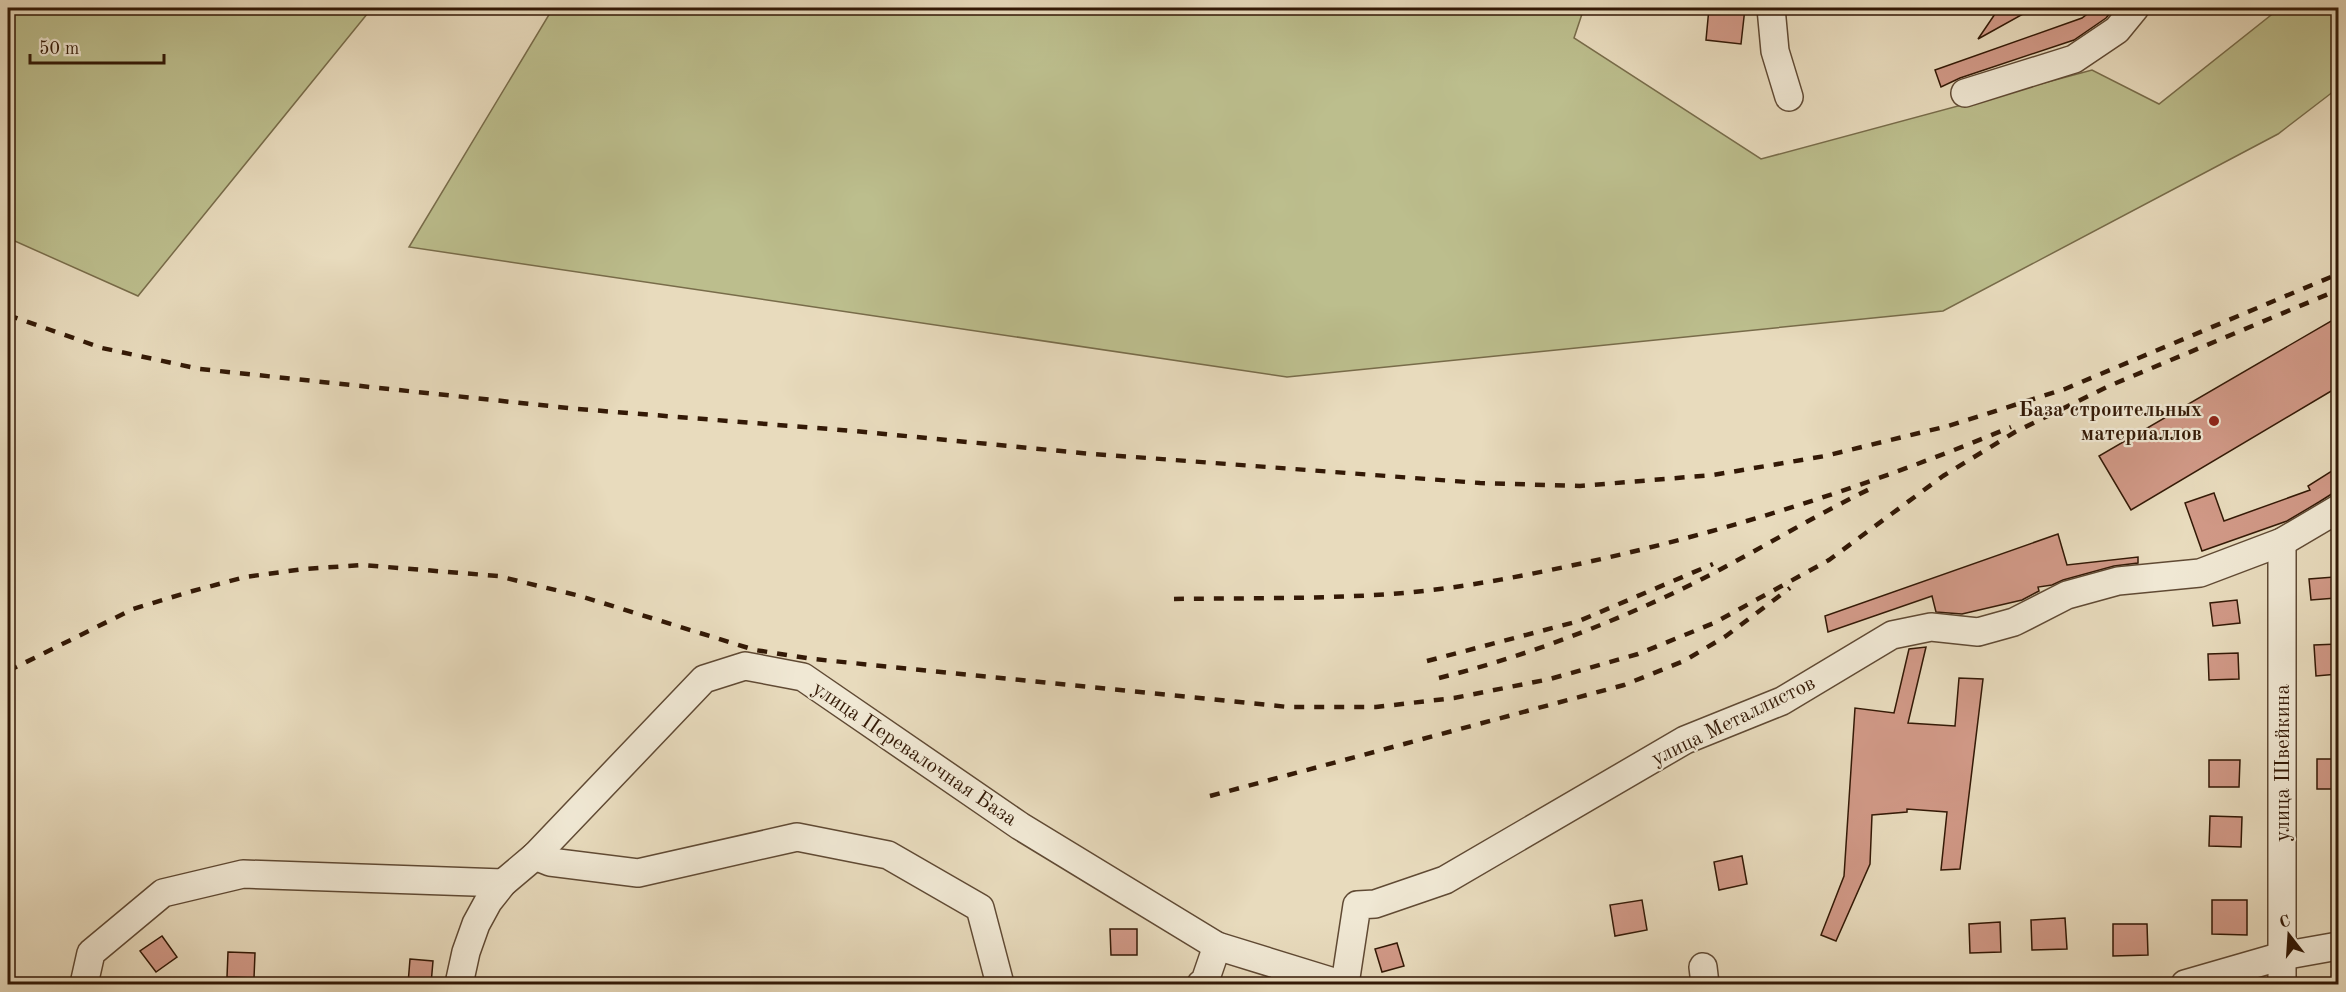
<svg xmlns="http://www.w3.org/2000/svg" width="2346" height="992" font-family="'Old Standard TT',serif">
	<rect width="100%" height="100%" fill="#e8dbbd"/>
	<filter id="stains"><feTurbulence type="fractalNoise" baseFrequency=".00333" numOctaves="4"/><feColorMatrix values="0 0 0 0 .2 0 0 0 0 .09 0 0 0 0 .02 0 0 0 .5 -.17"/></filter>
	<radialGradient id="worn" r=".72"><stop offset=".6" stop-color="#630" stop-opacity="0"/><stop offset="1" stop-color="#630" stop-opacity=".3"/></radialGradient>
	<g fill="#bcbe8d" stroke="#786c4a" stroke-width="1.5">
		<polygon points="8,8 372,8 138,296 8,238"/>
		<polygon points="553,8 1584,8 1574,38 1761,159 2092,70 2159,104 2280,8 2338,8 2338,88 2278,134 1943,311 1287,377 409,247"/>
	</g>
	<g fill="#d19987" stroke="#331906" stroke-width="1.5">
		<polygon points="1709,8 1745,8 1741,44 1706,40"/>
		<polygon points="1999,8 2034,8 1978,39"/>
		<polygon points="2095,8 2115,8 2106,18 2074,40 1960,78 1941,87 1935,70 2082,18"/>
		<polygon points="2338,317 2338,387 2131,510 2099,456"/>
		<polygon points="2338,467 2338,490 2319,502 2287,521 2202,551 2185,503 2214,493 2224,521 2310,490 2308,486"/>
		<polygon points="2058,534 2067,565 2138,557 2138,563 2114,566 2063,580 2052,585 2038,587 2039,591 2022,600 1962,614 1936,612 1932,596 1828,632 1825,616"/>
		<polygon points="2334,577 2336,598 2311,600 2309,579"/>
		<polygon points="2237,600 2240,623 2213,626 2210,603"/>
		<polygon points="2338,644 2338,674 2316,676 2314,645"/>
		<polygon points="1926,647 1908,723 1955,726 1959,678 1983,679 1960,869 1941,870 1947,812 1907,809 1907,812 1872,815 1870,864 1836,941 1821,935 1844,876 1855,708 1894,713 1909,649"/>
		<polygon points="2238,653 2239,679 2209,680 2208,654"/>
		<rect x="2317" y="759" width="21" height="30"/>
		<polygon points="2209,760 2240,760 2239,787 2209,787"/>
		<polygon points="2210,816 2242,817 2241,847 2209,846"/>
		<polygon points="1742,856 1747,884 1719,890 1714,862"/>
		<polygon points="1642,900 1647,930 1615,936 1610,905"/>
		<polygon points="2212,900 2247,900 2247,935 2212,934"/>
		<polygon points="2065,918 2067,949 2032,950 2031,920"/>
		<polygon points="2000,922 2001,952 1970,953 1969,924"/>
		<polygon points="2113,924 2147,924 2148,955 2113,956"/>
		<polygon points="1110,929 1137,929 1137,955 1111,955"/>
		<polygon points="162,936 177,957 156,972 140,951"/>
		<polygon points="1397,943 1404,966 1382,972 1375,949"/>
		<polygon points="228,952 255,953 254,978 227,977"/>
		<polygon points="410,959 433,961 431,984 408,984"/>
	</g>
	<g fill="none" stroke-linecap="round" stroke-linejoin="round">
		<g stroke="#604a34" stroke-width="30">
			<g id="minor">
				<polyline points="1771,8 1775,51 1789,97"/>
				<polyline points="1965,93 2074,59 2117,30 2135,8"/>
				<polyline points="2282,542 2282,984"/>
				<polyline points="535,856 550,862 638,873 797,837 888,855 980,908 1000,984"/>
				<polyline points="1703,967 1705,984"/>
				<polyline points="84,984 91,953 163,893 243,874 503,883"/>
				<polyline points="459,984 466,952 476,924 488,902 503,883 535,856 704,679 745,666 803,677 1020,826 1217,946 1340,984"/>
				<polyline points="1201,984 1205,981 1217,946"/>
				<polyline points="1345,984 1357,905 1375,904 1445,880 1685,740 1782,701 1892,635 1931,627 1978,632 2014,622 2067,595 2118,581 2200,573 2282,542 2338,509"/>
				<polyline points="2185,984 2282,956 2338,946"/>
			</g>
		</g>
		<use href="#minor" stroke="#f0e8d4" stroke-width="27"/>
		<g stroke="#331906" stroke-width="4.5" stroke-dasharray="10 10" stroke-linecap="butt">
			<polyline points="8,315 102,348 200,369 578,409 854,431 1081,453 1480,483 1580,486 1713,475 1825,456 1948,426 2065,389 2338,274"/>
			<path d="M1174 599C1246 598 1319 599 1392 594 1457 589 1524 576 1588 562 1733 530 1874 484 2011 427"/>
			<polyline points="1427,661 1579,621 1713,564"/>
			<polyline points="8,671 133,609 189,592 245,577 304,569 362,565 498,576 580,596 755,650 813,659 1288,707 1376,707 1454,698 1550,679 1638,654 1714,623 1829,560 1943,476 2015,432 2109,386 2338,290"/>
			<path d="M1439 678C1523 657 1605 626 1684 588 1748 557 1809 518 1874 487"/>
			<polyline points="1210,796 1624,685 1684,661 1726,636 1790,588"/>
		</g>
	</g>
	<circle fill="#8f2418" stroke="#f0e8d4" stroke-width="2" cx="2214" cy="421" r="6"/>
	<g text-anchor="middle" stroke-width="4.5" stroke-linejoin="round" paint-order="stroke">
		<g font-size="21" font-weight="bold" fill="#331906" stroke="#f0e8d4" text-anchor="end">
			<text x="2202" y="416">База cтроительных<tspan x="2202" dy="24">материаллов</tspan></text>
		</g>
		<g font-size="21" fill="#331906" stroke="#f0e8d4">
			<text transform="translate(1733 720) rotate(-26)" y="7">улица Металлистов</text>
			<text transform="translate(915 753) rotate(34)" y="7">улица Перевалочная База</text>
			<text transform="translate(2282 763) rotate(-90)" y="7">улица Швейкина</text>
		</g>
	</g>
	<rect width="2346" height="992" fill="none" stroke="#e8dbbd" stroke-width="30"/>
	<rect x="9" y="9" width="2328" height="974" fill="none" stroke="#331906" stroke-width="3"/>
	<rect x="15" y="15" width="2316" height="962" fill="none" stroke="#331906" stroke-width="1.5"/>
	<g transform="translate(2289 935) rotate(343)" stroke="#f0e8d4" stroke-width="4.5" paint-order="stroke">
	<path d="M0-4.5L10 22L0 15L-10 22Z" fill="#331906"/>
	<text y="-9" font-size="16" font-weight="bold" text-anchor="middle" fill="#331906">С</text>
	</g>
	<path d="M30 54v9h134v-9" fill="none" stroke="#331906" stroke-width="3"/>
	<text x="39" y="54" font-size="18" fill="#331906" stroke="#f0e8d4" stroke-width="4.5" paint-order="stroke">50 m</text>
	<rect width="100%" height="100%" filter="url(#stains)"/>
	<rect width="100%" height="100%" fill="url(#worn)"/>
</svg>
